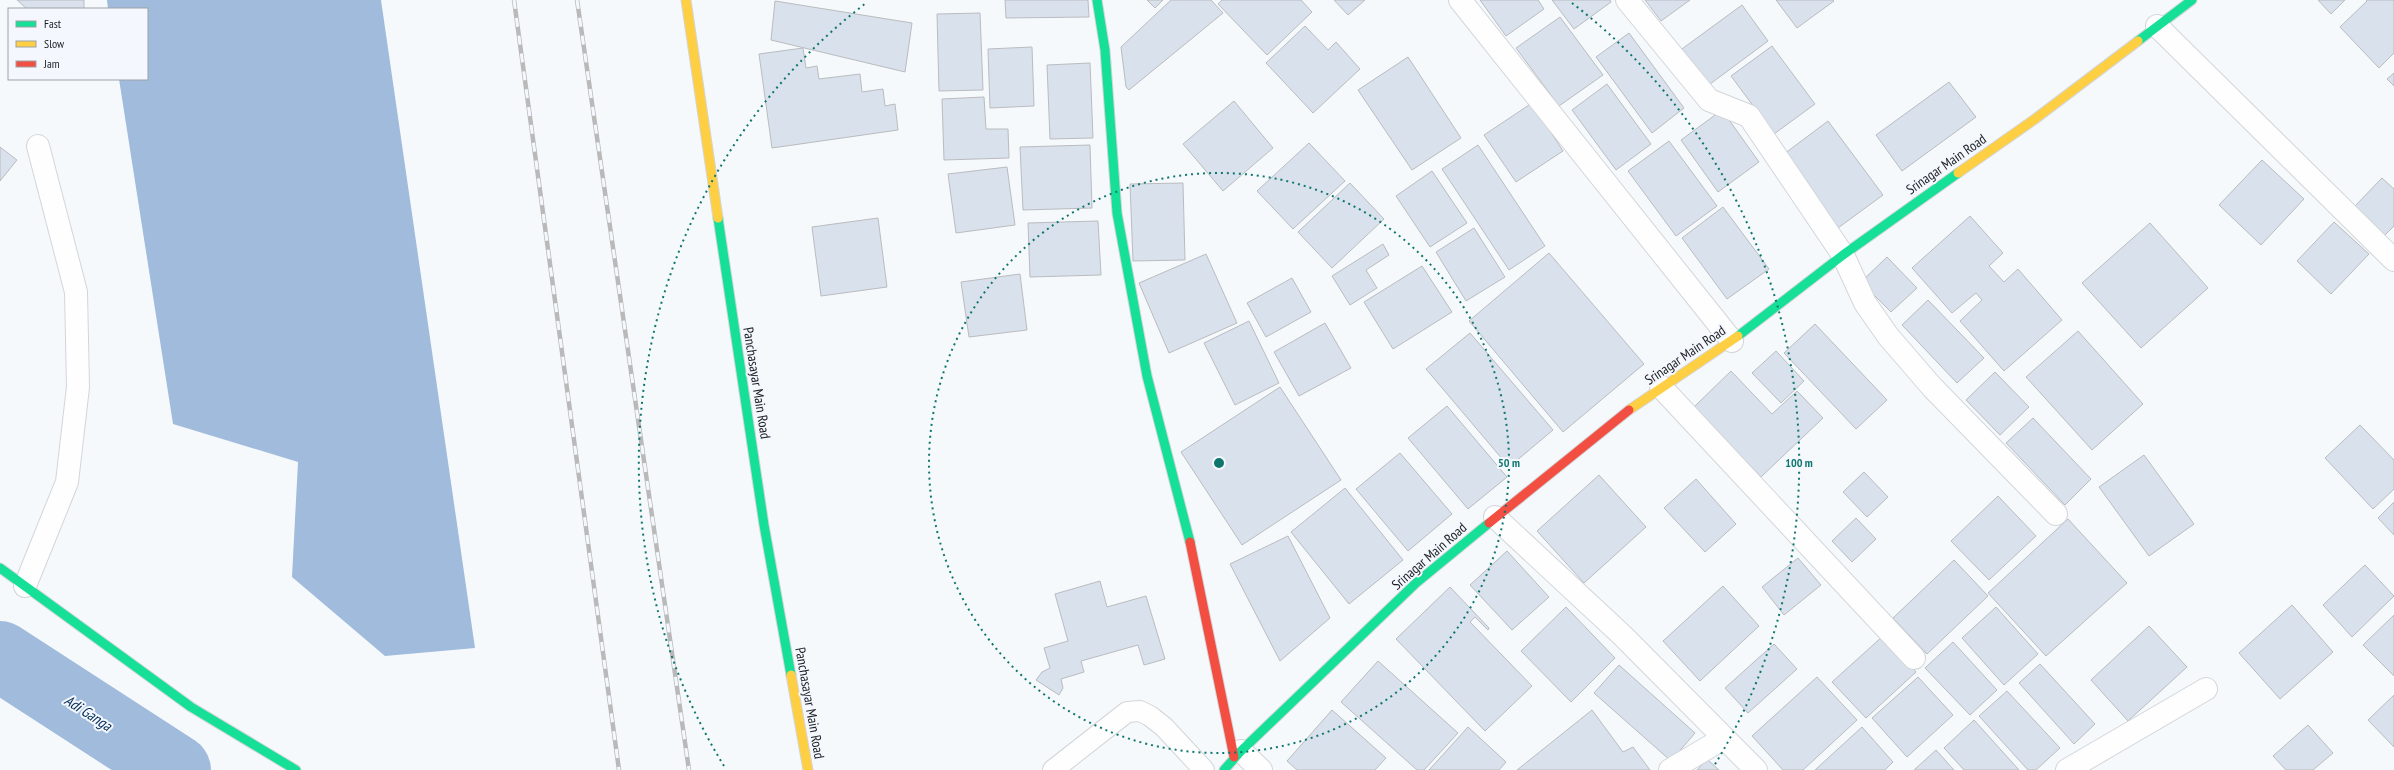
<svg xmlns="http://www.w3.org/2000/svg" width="2394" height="770" font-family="'PT Sans Narrow',sans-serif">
	<rect width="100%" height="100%" fill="#f6f9fc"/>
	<polygon fill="#a0bbdc" points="107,0 381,0 475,648 385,656 292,577 298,462 173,424 119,79 147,79 147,9 108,9"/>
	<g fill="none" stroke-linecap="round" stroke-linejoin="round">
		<polyline stroke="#a0bbdc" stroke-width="70" points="0,656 176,770"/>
	</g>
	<g fill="#d8e1ec" stroke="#babcbf">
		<polygon points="17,0 84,0 84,9 27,9"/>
		<polygon points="1005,0 1088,0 1089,17 1006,18"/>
		<polygon points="1147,0 1163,0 1155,8"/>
		<polygon points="1171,0 1211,0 1223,13 1129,90 1126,87 1121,47"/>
		<polygon points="1222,0 1301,0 1312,12 1267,55 1218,4"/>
		<polygon points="1334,0 1365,0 1348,15"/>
		<polygon points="1480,0 1538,0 1544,9 1506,36"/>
		<polygon points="1552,0 1610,0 1611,2 1574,29"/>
		<polygon points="1645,0 1690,0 1661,21"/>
		<polygon points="1776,0 1833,0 1834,1 1797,28"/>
		<polygon points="2318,0 2345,0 2331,14"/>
		<polygon points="2366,0 2394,0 2394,53 2379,68 2340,27 2367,1"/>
		<polygon points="775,1 912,23 905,72 771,40"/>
		<polygon points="1742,5 1768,41 1702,90 1675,54"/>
		<polygon points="980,13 983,90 939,91 937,14"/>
		<polygon points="1560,17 1603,75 1559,106 1516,48"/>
		<polygon points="1305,26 1328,50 1336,42 1360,69 1313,113 1266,63"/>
		<polygon points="1629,33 1684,108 1652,133 1596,57"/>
		<polygon points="1772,46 1815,104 1774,134 1731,76"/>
		<polygon points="1032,47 1034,106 990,108 988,49"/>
		<polygon points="803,48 806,68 817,66 819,79 860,74 862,92 883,89 885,106 895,104 898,130 772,148 759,54"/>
		<polygon points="1408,57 1461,138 1412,170 1358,90"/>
		<polygon points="1090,63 1093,138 1050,139 1047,65"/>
		<polygon points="2394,73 2394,86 2387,79"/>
		<polygon points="1949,82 1976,117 1902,171 1876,135"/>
		<polygon points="1607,84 1651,144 1616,170 1572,110"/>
		<polygon points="984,97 986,129 1008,129 1009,158 944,160 942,99"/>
		<polygon points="1234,101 1273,148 1223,191 1183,144"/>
		<polygon points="1532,103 1563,151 1516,182 1484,135"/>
		<polygon points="1722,110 1759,162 1718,192 1681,140"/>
		<polygon points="1828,121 1883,195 1838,228 1784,154"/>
		<polygon points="1669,141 1717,206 1676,236 1628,171"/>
		<polygon points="1309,143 1345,181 1293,229 1257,191"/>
		<polygon points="1090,145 1092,208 1023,210 1020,147"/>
		<polygon points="1478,145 1545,246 1509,270 1442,169"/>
		<polygon points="0,147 17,160 0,181"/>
		<polygon points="2262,160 2304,199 2261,245 2219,205"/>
		<polygon points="1007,167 1015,225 956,233 948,174"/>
		<polygon points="1432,171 1467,223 1430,247 1396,196"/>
		<polygon points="2382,178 2394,189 2394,226 2385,235 2355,206"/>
		<polygon points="1183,183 1185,260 1133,261 1130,184"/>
		<polygon points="1350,183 1384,219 1332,268 1298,232"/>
		<polygon points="1723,207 1769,269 1727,299 1682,238"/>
		<polygon points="1970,216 2003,253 1989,266 2004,282 2018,269 2062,320 2004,371 1960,321 1982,300 1976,293 1952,313 1912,268"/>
		<polygon points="878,218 887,287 821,296 812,227"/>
		<polygon points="1098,221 1101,275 1030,277 1028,223"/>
		<polygon points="2334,222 2369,254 2331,294 2297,261"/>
		<polygon points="2150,223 2208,288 2141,348 2082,283"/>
		<polygon points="1474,228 1505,277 1466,301 1436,252"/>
		<polygon points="1383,244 1389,255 1366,270 1377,288 1350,305 1332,276"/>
		<polygon points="1549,253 1644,364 1563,432 1469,321"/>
		<polygon points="1206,254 1237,323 1169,353 1139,283"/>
		<polygon points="1887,257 1917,288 1891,312 1861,282"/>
		<polygon points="1422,266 1452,312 1393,349 1364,302"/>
		<polygon points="1020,274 1027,330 969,337 961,282"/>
		<polygon points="1292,278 1311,312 1266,337 1247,303"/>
		<polygon points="1928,300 1984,358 1957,383 1902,325"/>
		<polygon points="1249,321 1279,383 1235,405 1204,343"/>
		<polygon points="1325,323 1351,368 1299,396 1274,352"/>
		<polygon points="1815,324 1887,400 1856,429 1784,353"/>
		<polygon points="2078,331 2143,404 2092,450 2026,377"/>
		<polygon points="1470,333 1553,430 1509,467 1426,369"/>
		<polygon points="1776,351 1804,381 1781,403 1752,373"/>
		<polygon points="1731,371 1772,414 1797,391 1823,418 1761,477 1694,407"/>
		<polygon points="1995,372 2029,407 2000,435 1966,400"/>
		<polygon points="1280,387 1341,480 1242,545 1181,452"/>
		<polygon points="1447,406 1507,477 1468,509 1408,438"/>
		<polygon points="2033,418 2091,479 2065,505 2006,443"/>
		<polygon points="2360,425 2394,460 2394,489 2373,509 2325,458"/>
		<polygon points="1400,453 1452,514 1408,551 1356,489"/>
		<polygon points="2144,455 2194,524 2149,556 2099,487"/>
		<polygon points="1864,472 1888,497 1867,517 1843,492"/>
		<polygon points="1599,475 1646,527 1584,583 1537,531"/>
		<polygon points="1696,479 1736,524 1705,552 1664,508"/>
		<polygon points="1345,488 1403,560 1349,604 1291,532"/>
		<polygon points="1998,496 2036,536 1989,580 1951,541"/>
		<polygon points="2394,502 2394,535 2378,518"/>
		<polygon points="1856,518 1876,539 1852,562 1832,541"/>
		<polygon points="2068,519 2127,583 2046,656 1988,593"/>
		<polygon points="1288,536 1330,618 1280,661 1230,564"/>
		<polygon points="1507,551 1549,597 1512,630 1470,585"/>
		<polygon points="1798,558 1821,585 1784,615 1762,587"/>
		<polygon points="1954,560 1988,596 1927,654 1893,618"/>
		<polygon points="2365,565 2394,596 2352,637 2323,605"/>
		<polygon points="1100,581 1107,607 1146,596 1165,659 1144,665 1138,645 1081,661 1084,672 1061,679 1063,688 1059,695 1036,680 1042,672 1050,668 1044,648 1068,641 1055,594"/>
		<polygon points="1723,586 1759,626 1700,681 1663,641"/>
		<polygon points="1450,587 1489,628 1488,630 1475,617 1470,622 1532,686 1485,731 1396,639"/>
		<polygon points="2292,605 2333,652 2280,699 2239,653"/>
		<polygon points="1566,607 1615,658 1571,702 1521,651"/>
		<polygon points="1996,607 2038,654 2004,685 1962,638"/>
		<polygon points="2394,615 2394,676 2363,645"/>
		<polygon points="2149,626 2187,667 2128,721 2091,680"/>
		<polygon points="1883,636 1916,672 1866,718 1832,682"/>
		<polygon points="1953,642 1997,690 1970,715 1925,668"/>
		<polygon points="1774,644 1797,669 1748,713 1725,688"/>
		<polygon points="1378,661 1458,733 1424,770 1417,770 1341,702"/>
		<polygon points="2040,664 2095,724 2074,744 2019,683"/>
		<polygon points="1619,665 1695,733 1671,761 1594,693"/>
		<polygon points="1817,677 1857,720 1803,770 1783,770 1752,736"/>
		<polygon points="1918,677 1953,715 1907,757 1872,718"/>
		<polygon points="2007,691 2060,748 2036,770 2028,770 1979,716"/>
		<polygon points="2394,695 2394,747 2368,720"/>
		<polygon points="1332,710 1386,758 1375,770 1297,770 1287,761"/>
		<polygon points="1592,710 1623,752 1633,747 1650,770 1517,770"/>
		<polygon points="1974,720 2019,770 1964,770 1944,748"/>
		<polygon points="2308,725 2333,753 2313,770 2286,770 2273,756"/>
		<polygon points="1468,727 1506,762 1499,770 1429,770"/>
		<polygon points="1862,727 1893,762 1885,770 1815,770"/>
		<polygon points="1936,750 1954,770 1914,770"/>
		<polygon points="1707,759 1719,770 1697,770"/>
	</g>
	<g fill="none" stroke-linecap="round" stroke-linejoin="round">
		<g stroke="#d3d6d9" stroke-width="22">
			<polyline id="lane" points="1053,770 1127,712 1140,711 1150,716 1164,727 1204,770"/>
		</g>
		<g stroke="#d3d6d9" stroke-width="24">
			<g id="street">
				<polyline points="1460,0 1732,341"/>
				<polyline points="1627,0 1709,100 1749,116 1843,255 1865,303 1888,336 1932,387 2056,514"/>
				<polyline points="2157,26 2394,260"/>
				<polyline points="1661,387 1914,658"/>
				<polyline points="1495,517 1623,636 1756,770"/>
				<polyline points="25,586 67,482 78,387 76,292 38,146"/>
				<polyline points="1241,751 1261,770"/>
				<polyline points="1670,770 1724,738"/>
				<polyline points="2067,770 2206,689"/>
			</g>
		</g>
		<g stroke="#d3d6d9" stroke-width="11">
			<g id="fast">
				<polyline points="1097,0 1105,50 1117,213 1147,376 1190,542"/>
				<polyline points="2138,41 2192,0"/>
				<polyline points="718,218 764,525 791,675"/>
				<polyline points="1738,336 1843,255 1958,173"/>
				<polyline points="0,568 191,707 296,770"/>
				<polyline points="1224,770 1241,751 1416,583 1489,523"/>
			</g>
		</g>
		<g stroke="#d3d6d9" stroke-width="11">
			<g id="slow">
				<polyline points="686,0 718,218"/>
				<polyline points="1958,173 2035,119 2138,41"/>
				<polyline points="1629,410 1738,336"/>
				<polyline points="791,675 808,770"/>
			</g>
		</g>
		<g stroke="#d3d6d9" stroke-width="11">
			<g id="jam">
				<polyline points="1489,523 1629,410"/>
				<polyline points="1190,542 1234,757"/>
			</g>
		</g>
		<use href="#lane" stroke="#fefeff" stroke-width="20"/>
		<use href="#street" stroke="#fefeff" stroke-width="22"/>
		<use href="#fast" stroke="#16e098" stroke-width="9"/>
		<use href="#slow" stroke="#ffcf43" stroke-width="9"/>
		<use href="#jam" stroke="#f24e42" stroke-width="9"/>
		<g stroke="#b9b9ba" stroke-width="4.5">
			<g id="rail">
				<polyline points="514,0 619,770"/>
				<polyline points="577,0 689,770"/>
			</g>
		</g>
		<use href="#rail" stroke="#f4f8fe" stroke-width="3" stroke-dasharray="9" stroke-linecap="butt"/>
	</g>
	<g fill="none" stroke="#0f766e" stroke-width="2" stroke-dasharray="2 4">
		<circle cx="1219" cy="463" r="290"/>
		<path d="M724 766A580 580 0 0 1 866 3M1572 3A580 580 0 0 1 1714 766"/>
	</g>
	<g text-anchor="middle" stroke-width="4" stroke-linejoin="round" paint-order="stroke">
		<g font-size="14" fill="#1b1e21" stroke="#f4f8fe">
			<text transform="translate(1946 164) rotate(-35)" y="5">Srinagar Main Road</text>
			<text transform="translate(1685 355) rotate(-34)" y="5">Srinagar Main Road</text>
			<text transform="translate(757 383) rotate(81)" y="5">Panchasayar Main Road</text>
			<text transform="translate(1429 556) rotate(-41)" y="5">Srinagar Main Road</text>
			<text transform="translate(810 703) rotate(80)" y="5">Panchasayar Main Road</text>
		</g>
		<g font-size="15" font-style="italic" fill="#012c55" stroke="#f4f8fe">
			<text transform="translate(88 713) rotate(33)" y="5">Adi Ganga</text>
		</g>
	</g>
	<circle cx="1219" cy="463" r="6" fill="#0f766e" stroke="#f4f8fe" stroke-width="2"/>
	<g font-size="12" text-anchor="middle" font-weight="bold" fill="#0f766e" stroke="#f4f8fe" stroke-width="4" stroke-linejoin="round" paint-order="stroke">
		<text x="1509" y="467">50 m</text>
		<text x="1799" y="467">100 m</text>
	</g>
	<rect x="8" y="8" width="140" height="72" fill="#f4f8fe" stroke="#9da1a6"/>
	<rect x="16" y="21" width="20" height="6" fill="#16e098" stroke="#9da1a6"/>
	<text x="44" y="28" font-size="12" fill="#1b1e21">Fast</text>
	<rect x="16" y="41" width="20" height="6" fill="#ffcf43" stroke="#9da1a6"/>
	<text x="44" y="48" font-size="12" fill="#1b1e21">Slow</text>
	<rect x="16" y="61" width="20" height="6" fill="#f24e42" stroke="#9da1a6"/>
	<text x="44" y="68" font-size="12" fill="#1b1e21">Jam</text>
</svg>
